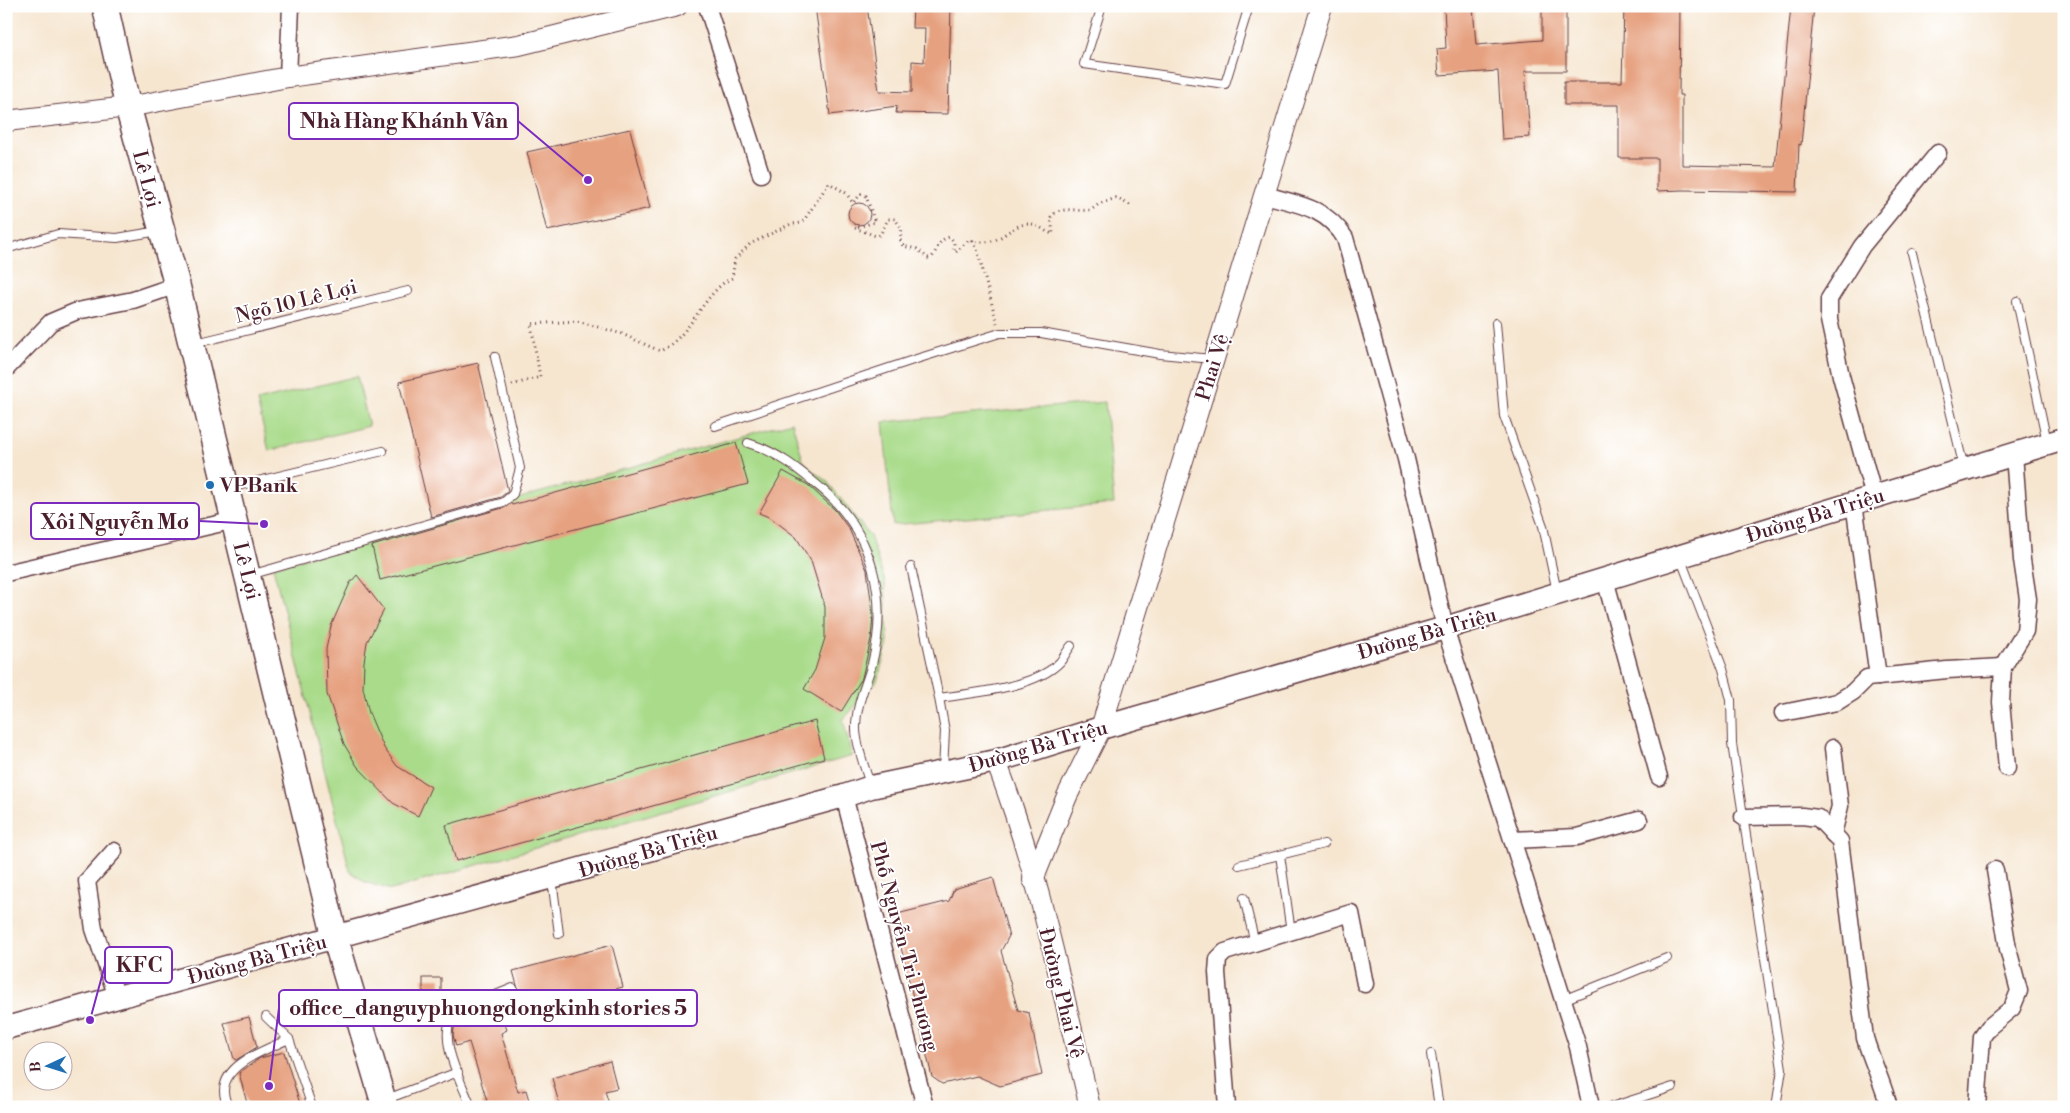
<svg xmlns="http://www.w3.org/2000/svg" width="2070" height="1113" font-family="'Libre Bodoni',serif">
	<rect width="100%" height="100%" fill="#fff"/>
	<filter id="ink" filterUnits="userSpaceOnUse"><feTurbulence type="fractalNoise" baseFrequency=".02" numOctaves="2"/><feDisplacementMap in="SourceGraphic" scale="10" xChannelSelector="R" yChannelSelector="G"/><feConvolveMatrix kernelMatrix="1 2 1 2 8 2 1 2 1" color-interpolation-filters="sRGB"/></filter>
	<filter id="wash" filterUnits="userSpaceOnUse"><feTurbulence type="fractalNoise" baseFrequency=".0096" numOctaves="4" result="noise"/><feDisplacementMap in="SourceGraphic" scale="20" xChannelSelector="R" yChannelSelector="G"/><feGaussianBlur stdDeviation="1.12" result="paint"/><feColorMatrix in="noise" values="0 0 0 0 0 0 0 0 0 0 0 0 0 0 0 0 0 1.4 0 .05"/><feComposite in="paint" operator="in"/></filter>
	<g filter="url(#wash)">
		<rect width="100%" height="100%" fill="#f6e6d0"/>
		<g fill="#a9db8a" stroke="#7a7d5a">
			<polygon points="357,376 369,426 269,451 257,401"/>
			<polygon points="1105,402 1114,504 893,525 883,422"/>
			<polygon points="792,422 803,460 814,472 826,480 870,536 885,582 888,643 877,681 843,720 852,756 391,890 365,882 350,871 273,567"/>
		</g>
		<g id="blocks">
			<g fill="#e6a180">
				<polygon points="815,6 867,6 879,91 912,92 912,61 924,62 925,28 912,28 913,6 951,6 948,114 896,113 897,106 830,115"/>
				<polygon points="1444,6 1473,6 1476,45 1542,40 1542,6 1566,6 1566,71 1525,71 1530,137 1502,139 1498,71 1439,75 1437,49 1446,48"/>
				<polygon points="1624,6 1680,6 1679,95 1682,95 1682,165 1775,167 1791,6 1814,6 1801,145 1799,144 1797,192 1683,190 1657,191 1657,158 1619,158 1619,105 1564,105 1564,82 1622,82"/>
				<polygon points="630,129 650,208 547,231 527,152"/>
				<circle cx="859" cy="214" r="11"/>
				<polygon points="478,363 508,491 501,497 431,517 399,382"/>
				<polygon points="736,443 748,484 380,580 372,546 506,507 511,503 512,505"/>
				<polygon points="783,471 808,485 835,510 849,529 867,570 873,615 871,639 862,678 841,712 804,689 815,670 825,638 825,607 811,561 796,537 771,518 759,513"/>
				<polygon points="357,575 384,610 367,642 364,662 363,688 369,713 384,748 397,766 431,787 418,816 393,803 357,766 344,744 327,694 326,649 331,626 350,583"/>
				<polygon points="815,721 824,758 456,861 446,825"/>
				<polygon points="993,877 1009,936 1001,951 1018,1010 1029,1013 1042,1075 1000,1086 977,1076 942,1084 932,1077 895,922 901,913 949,901 954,889"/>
				<polygon points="612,945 623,987 548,1008 546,996 520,996 513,971"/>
				<rect x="423" y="978" width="18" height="18"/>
				<polygon points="500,1009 507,1030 501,1033 518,1092 526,1090 531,1107 483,1107 482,1103 487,1101 469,1042 456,1046 453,1035 455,1023"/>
				<polygon points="249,1017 257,1047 236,1060 234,1059 224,1023"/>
				<polygon points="284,1052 301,1107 248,1107 239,1073 260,1058"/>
				<polygon points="610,1061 617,1088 605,1091 610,1107 560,1107 552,1078"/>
			</g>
		</g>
	</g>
	<g filter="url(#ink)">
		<use href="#blocks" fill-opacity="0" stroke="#643d44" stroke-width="1"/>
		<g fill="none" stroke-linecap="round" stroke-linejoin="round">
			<g stroke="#643d44" stroke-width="10">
				<g id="service">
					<polyline points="1102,6 1084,64 1225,84 1249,6"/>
					<polyline points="6,249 58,234 117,238 159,231"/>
					<polyline points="1912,253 1964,468"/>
					<polyline points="2017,301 2047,442"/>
					<polyline points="1496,323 1504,416 1543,526 1557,592"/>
					<polyline points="196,343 408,291"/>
					<polyline points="715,426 910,361 1000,333 1041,333 1160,354 1212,359"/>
					<path d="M748 443C778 452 798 469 822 489 873 533 889 599 872 664 866 685 855 707 856 730 857 749 865 767 870 785"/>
					<polyline points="229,488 383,451"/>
					<polyline points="1680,557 1723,669 1731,700 1732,744 1782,1069 1776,1107"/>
					<polyline points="911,567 939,698 945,731 943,770"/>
					<polyline points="250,575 504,502 513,494 520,468 495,357"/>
					<path d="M939 698C974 693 1035 688 1060 662 1064 657 1067 651 1071 646"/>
					<polyline points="1280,855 1291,932"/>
					<polyline points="1239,865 1324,844"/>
					<polyline points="552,879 559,934"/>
					<polyline points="1244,898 1255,943"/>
					<polyline points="1563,1000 1667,958"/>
					<polyline points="266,1017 289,1039 312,1107"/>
					<polyline points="1431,1054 1439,1107"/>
					<polyline points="387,1099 458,1072"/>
					<path d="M228 1107C226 1102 224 1096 224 1091 224 1063 268 1049 289 1039"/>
					<path d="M471 1107C461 1080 436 1039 454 1012L513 988"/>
					<polyline points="1611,1107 1673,1087"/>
				</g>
			</g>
			<g stroke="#643d44" stroke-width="19">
				<g id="minor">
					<polyline points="707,6 761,174"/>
					<polyline points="288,77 291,6"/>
					<path d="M1265 195C1297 204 1326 207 1345 238L1406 459 1445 628 1578 1047 1591 1107"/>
					<polyline points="6,369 51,322 77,311 133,300 177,285"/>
					<polyline points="1874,497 1841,376 1829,320 1829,299 1862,246 1938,153"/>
					<polyline points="1854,503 1878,677"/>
					<polyline points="6,573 235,520"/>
					<polyline points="1605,579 1659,777"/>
					<polyline points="1783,713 1837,702 1853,692 1867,678 1947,670 2003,667"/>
					<polyline points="1833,748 1840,806 1833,834"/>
					<polyline points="2007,768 2001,702 2003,667 2025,631 2028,599 2022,560 2014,454"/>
					<polyline points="844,796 925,1107"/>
					<path d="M1743 817 1802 816 1818 818 1840 841 1865 1038C1872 1062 1883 1083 1889 1107"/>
					<polyline points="1512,840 1577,837 1639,820"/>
					<polyline points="114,851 87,881 94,929 117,997"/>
					<polyline points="1227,1107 1217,972 1218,959 1225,952 1351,913 1365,984"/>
					<polyline points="1977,1107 1982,1037 1989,1027 2012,1008 2019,991 2008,949 1995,870"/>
				</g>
			</g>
			<g stroke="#643d44" stroke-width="22">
				<g id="tertiary">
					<polyline points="6,121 128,107 288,77 519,45 677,6"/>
					<path d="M996 761C1039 872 1062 991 1090 1107"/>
					<polyline points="1033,880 1067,796 1101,728 1322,6"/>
				</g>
			</g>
			<g stroke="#643d44" stroke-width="25">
				<polyline id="secondary" points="6,1028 844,796 871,787 996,761 1101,728 1445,628 2064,439"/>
			</g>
			<g stroke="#643d44" stroke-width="28">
				<polyline id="primary" points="105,6 128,107 177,285 335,937 385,1107"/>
			</g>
			<g stroke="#643d44" stroke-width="3" stroke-dasharray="1 4" stroke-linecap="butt">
				<path d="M855 228 876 236 880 235 888 219H895L902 229 900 239 903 246 917 249 928 258 932 257C938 249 938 239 950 237L954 242V251L956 252 969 240C1003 249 1005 225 1028 224 1038 223 1044 232 1053 234L1051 217C1061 205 1077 212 1091 210L1099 204 1116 198 1132 206"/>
				<polyline points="973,241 977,249 997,323"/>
				<path d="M512 385 540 377 531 324 577 321 622 334 660 351C692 336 703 292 732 278L735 259 750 244 791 224 802 223 829 183 846 193 853 203 861 194 866 196 875 222 855 228"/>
			</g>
			<use href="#service" stroke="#fff" stroke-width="8"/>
			<use href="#minor" stroke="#fff" stroke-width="16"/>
			<use href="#tertiary" stroke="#fff" stroke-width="20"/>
			<use href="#secondary" stroke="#fff" stroke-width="22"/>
			<use href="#primary" stroke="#fff" stroke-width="25"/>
		</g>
	</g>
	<circle fill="#1f6fb2" stroke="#fff" stroke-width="2" cx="210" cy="485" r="5"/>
	<g text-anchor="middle" stroke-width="4" stroke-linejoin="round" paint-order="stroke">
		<g font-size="20" fill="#4a1f2b" stroke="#fff">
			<text transform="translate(147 179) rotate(75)" y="7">Lê Lợi</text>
			<text transform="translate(296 301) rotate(-14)" y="7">Ngõ 10 Lê Lợi</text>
			<text transform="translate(1212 367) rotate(-73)" y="7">Phai Vệ</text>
			<text transform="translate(1815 515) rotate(-17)" y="7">Đường Bà Triệu</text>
			<text transform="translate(247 571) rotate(76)" y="7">Lê Lợi</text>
			<text transform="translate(1427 633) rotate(-16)" y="7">Đường Bà Triệu</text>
			<text transform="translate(1038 746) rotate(-16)" y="7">Đường Bà Triệu</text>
			<text transform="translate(648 851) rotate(-16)" y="7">Đường Bà Triệu</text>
			<text transform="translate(905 946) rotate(75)" y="7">Phố Nguyễn Tri Phương</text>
			<text transform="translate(257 959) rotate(-15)" y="7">Đường Bà Triệu</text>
			<text transform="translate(1062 993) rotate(76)" y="7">Đường Phai Vệ</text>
		</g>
		<g font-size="20" font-weight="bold" fill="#4a1f2b" stroke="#fff" text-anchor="start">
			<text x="220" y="492">VPBank</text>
		</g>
	</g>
	<path fill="none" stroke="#7b2cbf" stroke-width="2" d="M588 180L518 121M264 524L199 521M90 1020L105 965M269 1086L279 1008"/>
	<g fill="#7b2cbf" stroke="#fff" stroke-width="2">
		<circle cx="588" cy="180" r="5"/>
		<circle cx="264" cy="524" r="5"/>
		<circle cx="90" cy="1020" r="5"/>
		<circle cx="269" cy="1086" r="5"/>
	</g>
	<g fill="#fff" stroke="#7b2cbf" stroke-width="2">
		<rect x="289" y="103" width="229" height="36" rx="5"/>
		<rect x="31" y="503" width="168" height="36" rx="5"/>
		<rect x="105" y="947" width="67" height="36" rx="5"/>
		<rect x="279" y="990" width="418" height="36" rx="5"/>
	</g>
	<g font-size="21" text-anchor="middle" font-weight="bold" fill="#4a1f2b">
		<text x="404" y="128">Nhà Hàng Khánh Vân</text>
		<text x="115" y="529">Xôi Nguyễn Mơ</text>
		<text x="139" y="972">KFC</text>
		<text x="488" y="1015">office_danguyphuongdongkinh stories 5</text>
	</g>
	<rect width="2070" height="1113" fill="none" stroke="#fff" stroke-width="25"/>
	<g transform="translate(48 1066) rotate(266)"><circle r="24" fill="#ffffff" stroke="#b7a5aa"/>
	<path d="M0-4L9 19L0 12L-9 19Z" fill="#1f6fb2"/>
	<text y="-8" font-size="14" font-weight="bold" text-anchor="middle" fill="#4a1f2b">B</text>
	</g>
</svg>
